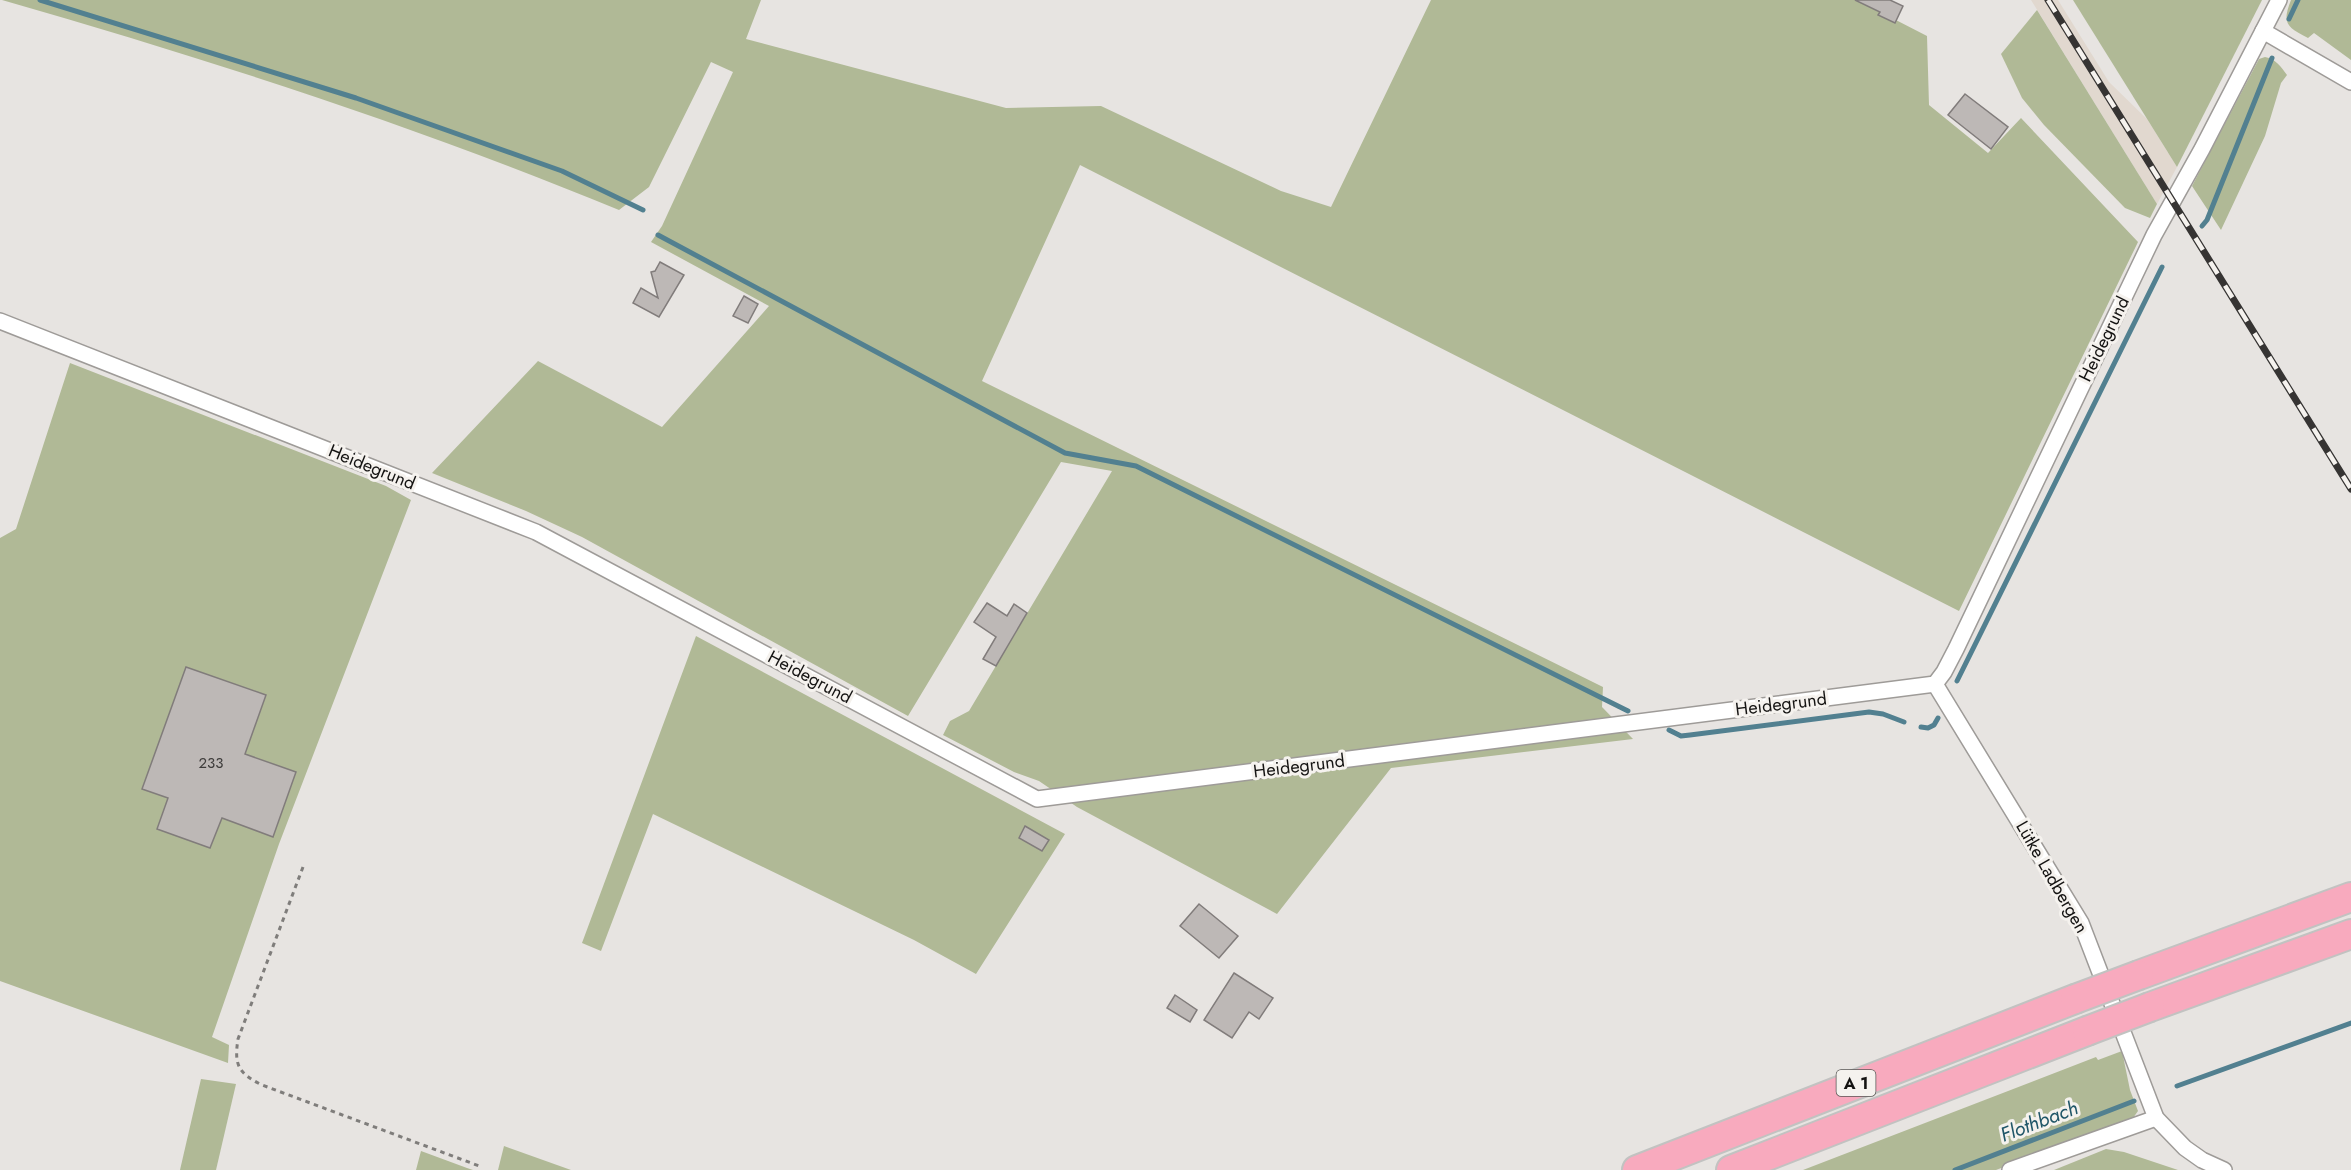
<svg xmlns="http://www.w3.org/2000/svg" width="2351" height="1170" font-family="Jost,sans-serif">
	<rect width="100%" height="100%" fill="#e7e4e1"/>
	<polygon fill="#e1d8cf" points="2031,0 2058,0 2109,82 2147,119 2177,167 2157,204"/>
	<g fill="#b0b996">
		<path d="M2 0H761L746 39 1006 108 1101 106 1281 191 1331 207 1431 0H1857L1927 36 1929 105 1988 153 2021 118 2138 242 1959 611 1080 165 982 381 1603 687 1602 707 1633 739 1391 768 1277 914 1077 807 1039 781 1014 772 943 735 950 721 969 711 1112 471 1061 462 908 716 582 537 526 511 432 473 538 361 662 427 769 306 651 242 662 226 733 72 711 62 649 187 619 210C418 127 211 60 2 0Z"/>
		<polygon points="2073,0 2262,0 2177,167"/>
		<path d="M2291 0H2351V60L2314 33 2308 38C2286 27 2282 23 2291 0Z"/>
		<polygon points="2037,10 2157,204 2150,218 2125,208 2044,125 2022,98 2001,54"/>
		<path d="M2265 57C2276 59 2281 67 2287 75L2281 83 2265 136 2221 230 2192 186 2259 59Z"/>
		<polygon points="70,363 386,486 411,500 279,844 212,1037 229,1045 228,1063 0,981 0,538 16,529"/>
		<polygon points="696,636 1065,834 976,974 914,940 653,814 601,951 582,943"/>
		<polygon points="2122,1051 2130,1090 2138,1111 2133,1118 1996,1170 1803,1170 2096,1057 2098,1060"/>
		<polygon points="201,1079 236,1084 216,1170 180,1170"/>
		<polygon points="504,1146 571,1170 498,1170"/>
		<polygon points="2106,1149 2124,1152 2178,1170 2054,1170"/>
		<polygon points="421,1151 467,1168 473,1170 416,1170"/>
	</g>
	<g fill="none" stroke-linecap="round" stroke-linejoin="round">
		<g stroke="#528090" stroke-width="5">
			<polyline points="40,0 356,98 562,171 643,210"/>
			<polyline points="2289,19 2298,0"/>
			<polyline points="2202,226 2207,220 2272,58"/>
			<polyline points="658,235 1065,453 1136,466 1628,711"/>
			<polyline points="1957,681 2162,267"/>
			<polyline points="1921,727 1928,728 1934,725 1938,718"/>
			<polyline points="1669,730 1681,736 1690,735 1869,712 1883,714 1904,722"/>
			<polyline points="2177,1086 2351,1023"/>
			<polyline points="1955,1170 2134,1101"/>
		</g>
	</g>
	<g fill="#bdb8b6" stroke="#817c7b" stroke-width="1.5">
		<polygon points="1855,0 1890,0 1903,6 1895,23 1878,15 1880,12"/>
		<polygon points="1965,94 2008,127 1991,149 1948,115"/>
		<polygon points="660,262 684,275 659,317 633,303 641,288 658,298 651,272 655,271"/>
		<polygon points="744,296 758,304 748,323 733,316"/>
		<polygon points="987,603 1007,616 1014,604 1027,613 996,666 983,659 996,637 974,622"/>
		<polygon points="186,667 266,695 245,754 296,772 273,837 222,818 210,848 157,829 168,798 142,789"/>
		<polygon points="1025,826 1049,840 1042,851 1019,838"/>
		<polygon points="1199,904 1238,936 1219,958 1180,926"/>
		<polygon points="1234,973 1273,998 1259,1019 1249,1012 1232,1038 1204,1020"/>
		<polygon points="1175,995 1197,1010 1190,1022 1167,1008"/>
	</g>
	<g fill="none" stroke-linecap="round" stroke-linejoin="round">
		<g stroke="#9e9b98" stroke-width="18">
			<g id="minor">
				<polyline points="2263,31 2351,82"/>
				<polyline points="0,321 536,532 1037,799 1935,684 1944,672 1956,649 2154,235 2202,149 2279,0"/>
				<polyline points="1935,684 2081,923 2156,1118 2185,1148 2202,1160 2224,1170"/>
				<polyline points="2010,1170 2156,1118"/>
			</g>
		</g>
		<g stroke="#c2c2c1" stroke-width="32">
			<g id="motorway">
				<polyline points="2139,975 2351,897"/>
				<polyline points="2150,1007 2351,934"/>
				<polyline points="1637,1170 2075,999"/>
				<polyline points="1731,1170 2087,1031"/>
			</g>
		</g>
		<path stroke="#7f7d7b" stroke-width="3" stroke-dasharray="4.5 4.5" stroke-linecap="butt" d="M303 867 238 1039C234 1065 238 1073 262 1085L482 1167"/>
		<use href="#minor" stroke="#fff" stroke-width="15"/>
		<use href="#motorway" stroke="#f8aabe" stroke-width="28"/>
		<g stroke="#363433" stroke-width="7">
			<polyline id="rail" points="2048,0 2351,489"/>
		</g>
		<use href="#rail" stroke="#f5f2ee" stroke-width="4.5" stroke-dasharray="14" stroke-linecap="butt"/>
		<g stroke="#c2c2c1" stroke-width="32" stroke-linecap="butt">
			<g id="motorway-bridge">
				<polyline points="2075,999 2139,975"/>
				<polyline points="2087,1031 2150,1007"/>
			</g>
		</g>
		<use href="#motorway-bridge" stroke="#f8aabe" stroke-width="28"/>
	</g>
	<g text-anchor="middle" stroke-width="6" stroke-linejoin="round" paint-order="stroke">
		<g font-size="15" fill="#3e3c3b">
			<text x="211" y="768">233</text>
		</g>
		<rect fill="#f5f2ee" stroke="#585654" stroke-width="1.5" x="1836.5" y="1070" width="39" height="26" rx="4.5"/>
		<g font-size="16" font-weight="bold" fill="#141312">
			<text x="1856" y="1089">A 1</text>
		</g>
		<g font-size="18" fill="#141312" stroke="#f5f2ee">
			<text transform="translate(2104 339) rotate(-64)" y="6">Heidegrund</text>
			<text transform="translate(372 467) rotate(22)" y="6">Heidegrund</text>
			<text transform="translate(810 677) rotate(28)" y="6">Heidegrund</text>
			<text transform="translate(1781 704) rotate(-7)" y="6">Heidegrund</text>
			<text transform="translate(1299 766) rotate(-7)" y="6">Heidegrund</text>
			<text transform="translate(2052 877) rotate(60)" y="6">Lütke Ladbergen</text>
		</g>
		<g font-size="20" font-style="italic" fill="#205668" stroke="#f5f2ee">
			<text transform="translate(2039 1121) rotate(-21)" y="7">Flothbach</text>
		</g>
	</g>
</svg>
